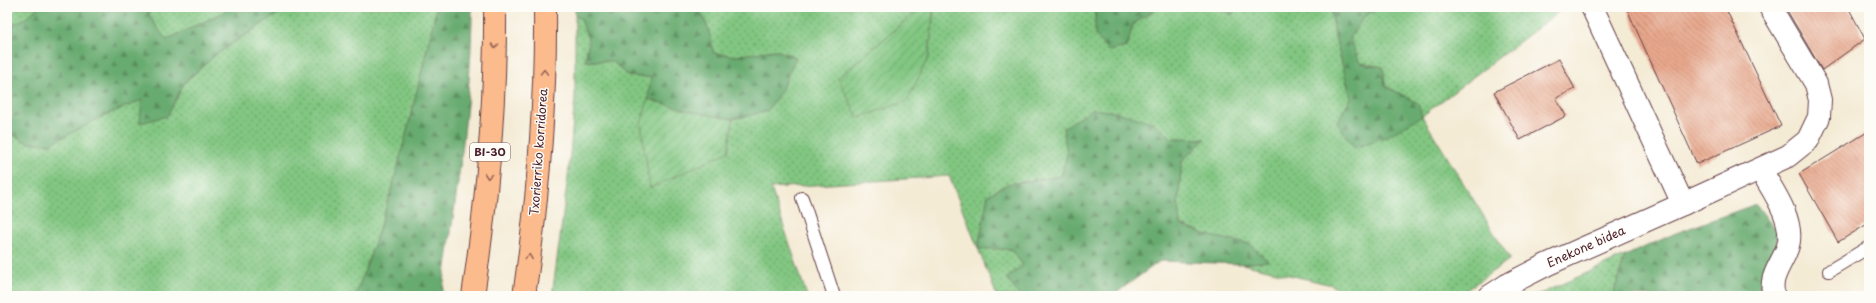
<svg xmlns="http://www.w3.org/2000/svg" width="1876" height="303" font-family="'Playpen Sans',sans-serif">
	<defs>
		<pattern id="grass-dots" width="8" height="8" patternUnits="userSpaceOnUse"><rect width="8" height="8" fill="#81c681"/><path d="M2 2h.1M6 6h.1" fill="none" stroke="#6ca06a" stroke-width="1.8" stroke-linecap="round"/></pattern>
		<pattern id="forest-firs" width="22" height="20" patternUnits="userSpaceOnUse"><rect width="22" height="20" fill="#68ab6f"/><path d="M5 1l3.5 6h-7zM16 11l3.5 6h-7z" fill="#588b5b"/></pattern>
		<pattern id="garden-furrows" width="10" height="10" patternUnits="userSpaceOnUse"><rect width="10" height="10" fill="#81c681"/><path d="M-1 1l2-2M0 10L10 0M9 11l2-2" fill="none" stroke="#6ca06a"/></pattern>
		<pattern id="building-back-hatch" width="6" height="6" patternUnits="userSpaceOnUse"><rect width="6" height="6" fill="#e8a88d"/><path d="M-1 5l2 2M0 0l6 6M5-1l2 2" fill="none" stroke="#be8873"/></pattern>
	</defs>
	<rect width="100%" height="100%" fill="#fdfcf7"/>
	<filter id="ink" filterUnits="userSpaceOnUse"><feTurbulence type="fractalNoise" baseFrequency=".025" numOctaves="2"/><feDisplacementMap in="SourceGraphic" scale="8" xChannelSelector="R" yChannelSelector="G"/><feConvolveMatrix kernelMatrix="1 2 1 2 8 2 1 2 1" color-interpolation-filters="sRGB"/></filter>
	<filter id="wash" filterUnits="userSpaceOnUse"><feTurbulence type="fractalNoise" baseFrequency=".012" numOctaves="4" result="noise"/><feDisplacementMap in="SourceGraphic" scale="16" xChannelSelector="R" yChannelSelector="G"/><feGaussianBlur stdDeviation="0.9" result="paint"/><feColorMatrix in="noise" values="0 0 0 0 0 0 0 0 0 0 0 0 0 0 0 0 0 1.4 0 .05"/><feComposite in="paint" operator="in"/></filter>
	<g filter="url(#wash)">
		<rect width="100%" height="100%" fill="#f4ebd5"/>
		<g fill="url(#grass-dots)" stroke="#667256">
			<polygon points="7,7 39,7 26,18 7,28"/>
			<polygon points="153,7 231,7 222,13 166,40 148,14"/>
			<path d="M285 7H437C413 105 393 203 355 296H7V140L10 133 28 143 142 100 167 116 185 82 218 53 285 9Z"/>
			<path d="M696 7H922L838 78 929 56 933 15 932 7H1097L1095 11 1127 47 1133 24 1159 7H1216L1232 15 1237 7H1331L1335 36 1351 98 1337 122 1418 103 1385 86 1383 67 1360 63 1349 38 1364 17 1380 7H1565L1422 116 1510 259 1458 296H1347L1332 285 1242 264 1268 261 1250 244 1210 236 1180 225 1178 203 1182 161 1205 139 1172 138 1152 122 1063 128 1067 154 1061 176 1008 184 988 195 978 248 1010 249 1023 265 1007 279 1020 296H997L949 176 771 188 807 296H552L568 177 575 97V14L581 19 589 42 585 61H612L629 76 651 77 648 99 728 152 733 119 767 111 796 57 775 50 736 56 713 53C711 36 707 20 696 7Z"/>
			<polygon points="1625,256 1613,296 1535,296"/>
		</g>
		<g fill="url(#forest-firs)" stroke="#59654d">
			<polygon points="39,7 153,7 148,14 166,40 222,13 231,7 285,7 285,9 218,53 185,82 167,116 140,123 142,100 101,117 51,144 28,143 10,133 7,140 7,28 26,18"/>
			<path d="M437 7H472C472 104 455 200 442 296H355C393 203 413 105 437 7Z"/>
			<path d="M575 7H696C707 19 711 36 713 53L736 56 775 50 796 57 781 91 767 111C756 114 745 117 734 118 710 121 671 107 648 99L651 77 629 76 612 61H585L589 42 581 19 575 14Z"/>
			<polygon points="1097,7 1159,7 1133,24 1127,47 1109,51 1095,35 1095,11"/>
			<polygon points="1216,7 1237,7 1232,15"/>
			<polygon points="1331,7 1380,7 1364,17 1349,38 1360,63 1383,67 1385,86 1418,103 1422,116 1388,136 1354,148 1337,122 1351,98 1335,36"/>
			<polygon points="1093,109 1116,112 1152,122 1172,138 1205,139 1182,161 1178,203 1180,225 1210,236 1250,244 1268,261 1242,264 1160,261 1112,296 1020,296 1007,278 1023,265 1011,249 978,249 988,195 1008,184 1061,176 1067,154 1063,128"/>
			<polygon points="1756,204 1779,235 1757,296 1613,296 1625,256 1676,233"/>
		</g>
		<g fill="url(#garden-furrows)" stroke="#667256">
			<polygon points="922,7 932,7 933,15 929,56 907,101 858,118 838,78"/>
			<path d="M648 99C676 108 703 115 733 119L728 152 650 188 641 124Z"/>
		</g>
		<g id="blocks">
			<g fill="url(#building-back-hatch)">
				<polygon points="1626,7 1725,7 1781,126 1697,164"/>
				<polygon points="1785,7 1848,7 1865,39 1822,70"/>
				<polygon points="1559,59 1575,89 1556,98 1566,116 1520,140 1494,92"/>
				<polygon points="1869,131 1869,223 1838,242 1799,174"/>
			</g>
		</g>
	</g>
	<g filter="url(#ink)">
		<use href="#blocks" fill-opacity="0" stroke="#643e44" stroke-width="1"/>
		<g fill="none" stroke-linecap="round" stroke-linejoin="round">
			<g stroke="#643e44" stroke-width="14">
				<g id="lane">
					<polyline points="802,198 834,296"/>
					<polyline points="1829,271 1869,247"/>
				</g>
			</g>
			<g stroke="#643e44" stroke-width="24">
				<g id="street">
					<polyline points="1592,7 1683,204 1788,156 1808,140 1819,117 1820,100 1816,84 1770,7"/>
					<path d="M1761 170C1772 190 1792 216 1789 241 1787 259 1767 275 1774 296"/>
					<polyline points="1490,296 1507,285 1548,264 1683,204"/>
				</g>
			</g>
			<g stroke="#643e44" stroke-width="24">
				<g id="highway">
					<path d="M473 296C487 200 496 104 495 7"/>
					<path d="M524 296C538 200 546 104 545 7"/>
				</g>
			</g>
			<use href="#lane" stroke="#fff" stroke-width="12"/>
			<use href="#street" stroke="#fff" stroke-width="22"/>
			<use href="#highway" stroke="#fbbb8c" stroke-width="22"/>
		</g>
		<defs><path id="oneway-chevron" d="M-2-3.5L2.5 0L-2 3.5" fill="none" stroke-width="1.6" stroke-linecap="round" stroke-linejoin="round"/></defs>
		<g stroke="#9a6557">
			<use href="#oneway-chevron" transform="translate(495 46) rotate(91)"/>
			<use href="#oneway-chevron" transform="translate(544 72) rotate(-89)"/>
			<use href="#oneway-chevron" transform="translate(488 176) rotate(95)"/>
			<use href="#oneway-chevron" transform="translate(529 257) rotate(-82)"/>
		</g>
	</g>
	<g text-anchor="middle" stroke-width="3" stroke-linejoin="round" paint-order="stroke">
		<rect fill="#fdfcf7" stroke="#806168" stroke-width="1" x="470" y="143" width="40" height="18" rx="3"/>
		<g font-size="11" font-weight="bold" fill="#4a1f2b">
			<text x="490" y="156">BI-30</text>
		</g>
		<g font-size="12" fill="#4a1f2b" stroke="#fdfcf7">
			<text transform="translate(539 152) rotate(-86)" y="4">Txorierriko korridorea</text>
			<text transform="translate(1586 247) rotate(-24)" y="4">Enekone bidea</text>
		</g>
	</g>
	<rect width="1876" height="303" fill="none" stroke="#fdfcf7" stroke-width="24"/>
</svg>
